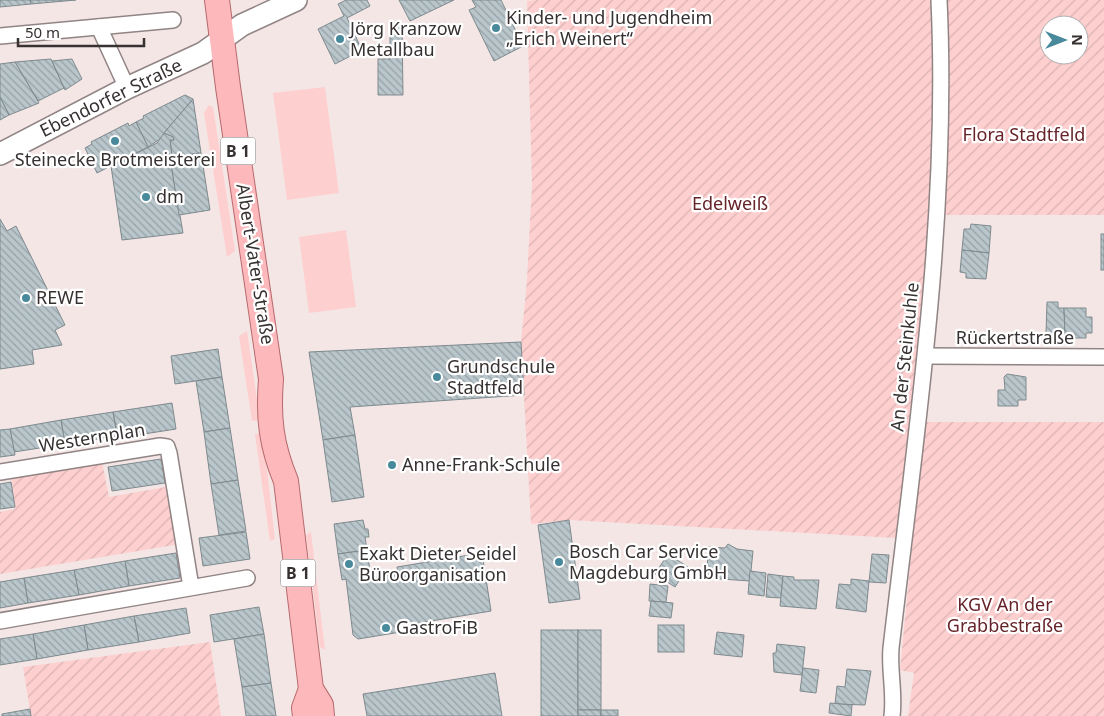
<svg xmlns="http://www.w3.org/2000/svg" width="1104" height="716" font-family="'Noto Sans',sans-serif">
	<defs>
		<pattern id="garden-furrows" width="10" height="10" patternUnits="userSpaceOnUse" patternTransform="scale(1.25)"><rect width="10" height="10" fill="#fecfcf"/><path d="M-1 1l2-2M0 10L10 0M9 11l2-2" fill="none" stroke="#dab2b2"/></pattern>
		<pattern id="building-back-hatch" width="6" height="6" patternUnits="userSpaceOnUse" patternTransform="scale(1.25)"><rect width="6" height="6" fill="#b9c6cb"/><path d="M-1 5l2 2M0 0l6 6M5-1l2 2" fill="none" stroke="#97a1a5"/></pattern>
	</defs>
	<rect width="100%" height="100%" fill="#f5e6e6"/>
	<g fill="#fecfcf">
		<polygon points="325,87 339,193 287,200 273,93"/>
		<polygon points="209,105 213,107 235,251 227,257 204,113"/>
		<polygon points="346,230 356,307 309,313 299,237"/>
		<polygon points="247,331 260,420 252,421 239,336"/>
		<polygon points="255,434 263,434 275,539 270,541"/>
		<polygon points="311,532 325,650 320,647 306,535"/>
	</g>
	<g fill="url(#garden-furrows)" fill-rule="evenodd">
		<path d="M537 0H932C941 180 917 360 896 538L569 520 531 524 521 342 527 280 532 185 527 1Z"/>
		<path d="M944 0H1104V215H942ZM1049 25H1079V55H1049Z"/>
		<polygon points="924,422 1104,422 1104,716 908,716 914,673 900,670"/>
		<polygon points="102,462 109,497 171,486 180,544 0,574 0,512 15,509 11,475"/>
		<polygon points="210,642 221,716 31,716 23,667"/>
	</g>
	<g fill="url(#building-back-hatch)" stroke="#7e8a8e">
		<polygon points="0,0 30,0 31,4 0,7"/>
		<polygon points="30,0 76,0 31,4"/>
		<polygon points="346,0 367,0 370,6 347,18 362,50 335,64 318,29 344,16 338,4"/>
		<polygon points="399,0 454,0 410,21"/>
		<polygon points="472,0 501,0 523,46 494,61 469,10 476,7"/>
		<polygon points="402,25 403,95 378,95 378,59 390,59 390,26"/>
		<polygon points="51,59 64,88 38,101 15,62"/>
		<polygon points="72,59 82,79 65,90 52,61"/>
		<polygon points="15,62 39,103 9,115 0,97 0,64"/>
		<polygon points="185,95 193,99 164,133 163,137 148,147 136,122 144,118 143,116"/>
		<polygon points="0,97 9,115 0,120"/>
		<polygon points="193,99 201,153 170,157 172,156 170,140 174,140 173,137 164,133"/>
		<polygon points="136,122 148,147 97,173 85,148 92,144 91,142 128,123 129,126"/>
		<polygon points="164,133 173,137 174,140 170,140 172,156 170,157 183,233 122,240 111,166 157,143"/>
		<polygon points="201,153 210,210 179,215 170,157"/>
		<polygon points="0,219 7,231 16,226 65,325 55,330 62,345 32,350 34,364 0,369"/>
		<polygon points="971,224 991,226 989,253 962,250 964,229 970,229"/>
		<rect x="1101" y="234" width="3" height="36"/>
		<polygon points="962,250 989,253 986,279 966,278 966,273 960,272"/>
		<polygon points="1047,302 1058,302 1058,308 1064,308 1065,334 1046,334"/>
		<polygon points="1064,308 1086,308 1086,317 1092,317 1092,333 1086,333 1086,338 1075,338 1075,334 1065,334"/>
		<polygon points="521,342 524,395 350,407 355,435 323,440 309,352"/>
		<polygon points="218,349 222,377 175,384 171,356"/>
		<polygon points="1007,374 1026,377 1026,400 1018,400 1018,406 998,406 998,390 1005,390 1004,377"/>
		<polygon points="222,377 230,428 204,432 196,381"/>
		<polygon points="172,403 176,429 118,438 113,412"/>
		<polygon points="113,412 117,436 65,444 61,420"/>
		<polygon points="61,420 65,444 14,452 10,429"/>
		<polygon points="230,428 238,480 211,484 204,432"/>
		<polygon points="10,429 15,455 0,457 0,430"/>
		<polygon points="355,435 364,497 332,502 323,440"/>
		<polygon points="161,459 165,483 112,491 108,467"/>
		<polygon points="238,480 246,531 219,535 211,484"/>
		<polygon points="11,482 15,507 0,509 0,484"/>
		<polygon points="363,520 365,529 368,529 369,537 365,537 367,550 338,554 334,524"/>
		<polygon points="569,520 580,599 549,603 538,525"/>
		<polygon points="246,532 250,559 203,566 199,538"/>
		<polygon points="728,544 737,549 753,551 750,581 707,578 708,547 725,548"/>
		<polygon points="367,550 371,578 398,574 397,567 482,553 491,611 407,625 407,631 358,639 353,635 346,579 342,580 338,554"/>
		<polygon points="176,553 180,578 129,586 125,561"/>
		<polygon points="668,554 688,567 675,587 655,574"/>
		<polygon points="872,554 889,555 886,583 869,582"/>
		<polygon points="125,561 129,586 79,595 74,570"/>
		<polygon points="74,570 79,595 28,603 24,578"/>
		<polygon points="750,571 766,573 764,596 748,594"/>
		<polygon points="768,574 783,576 781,598 766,597"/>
		<polygon points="783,576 794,577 794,580 819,580 816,609 780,606"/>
		<polygon points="24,578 28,603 0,608 0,582"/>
		<polygon points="851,579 869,581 866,612 836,608 839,584 851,585"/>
		<polygon points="650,584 668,586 666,602 649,601"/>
		<polygon points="651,601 673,603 671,618 649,616"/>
		<polygon points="259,607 264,634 214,642 210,615"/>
		<polygon points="186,608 190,633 139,642 134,616"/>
		<polygon points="134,616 139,642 88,650 84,625"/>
		<polygon points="84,625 88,650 37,659 33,634"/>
		<rect x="658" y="625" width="26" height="27"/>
		<rect x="541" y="630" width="37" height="86"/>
		<rect x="578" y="630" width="23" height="80"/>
		<polygon points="717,632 744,635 742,657 714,654"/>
		<polygon points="33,634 37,659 0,665 0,639"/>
		<polygon points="264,634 271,683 242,687 234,639"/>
		<polygon points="777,644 805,647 802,675 774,672 773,653 776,653"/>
		<polygon points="803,668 819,670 816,693 800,691"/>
		<polygon points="847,669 871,671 865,705 835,704 837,686 845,687"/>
		<polygon points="495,673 502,716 367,716 363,694"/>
		<polygon points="271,683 276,716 246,716 242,687"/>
		<polygon points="830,703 852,705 851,716 829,713"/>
		<polygon points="30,709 31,716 2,716 2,714"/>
		<rect x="578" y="710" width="23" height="6"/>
		<rect x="601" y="710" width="17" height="6"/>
	</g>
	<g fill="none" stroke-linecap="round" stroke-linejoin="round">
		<g stroke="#918484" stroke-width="18">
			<g id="street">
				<polyline points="99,27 127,88"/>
				<polyline points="0,36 173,20"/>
				<polyline points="926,356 1104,357"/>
				<polyline points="0,472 160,446 167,447 169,453 191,587"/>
				<polyline points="0,621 247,578"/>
				<path d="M892 716C895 693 889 671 891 648 916 433 949 217 939 0"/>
			</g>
		</g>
		<g stroke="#918484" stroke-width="24">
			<polyline id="secondary" points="0,154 127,88 203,53 242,25 296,0"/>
		</g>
		<g stroke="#b76a6d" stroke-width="26">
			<g id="primary">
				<path d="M217 0 228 87 271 379C268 418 271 445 286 481L311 689 321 705 322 716"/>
				<polyline points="305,716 304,708 311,689"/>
			</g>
		</g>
		<use href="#street" stroke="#fff" stroke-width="15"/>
		<use href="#secondary" stroke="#fff" stroke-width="21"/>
		<use href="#primary" stroke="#fdb8bb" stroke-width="24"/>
	</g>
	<g fill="#48899c" stroke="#fff" stroke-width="2">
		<circle cx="496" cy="28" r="5"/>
		<circle cx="340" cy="39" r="5"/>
		<circle cx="115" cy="141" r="5"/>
		<circle cx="146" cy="197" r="5"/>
		<circle cx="26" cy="298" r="5"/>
		<circle cx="437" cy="377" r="5"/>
		<circle cx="392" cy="465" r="5"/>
		<circle cx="559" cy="562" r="5"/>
		<circle cx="349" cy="564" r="5"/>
		<circle cx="386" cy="628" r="5"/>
	</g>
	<g text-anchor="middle" stroke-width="4.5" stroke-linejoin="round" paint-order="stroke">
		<g fill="#fff" stroke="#736f6f" stroke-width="1">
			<rect x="220.5" y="137.5" width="35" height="27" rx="4"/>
			<rect x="280.5" y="559.5" width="35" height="27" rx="4"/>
		</g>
		<g font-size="16" font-weight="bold" fill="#373131">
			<text x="238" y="157">B 1</text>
			<text x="298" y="579">B 1</text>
		</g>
		<g font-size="18" fill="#373131" stroke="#fff" text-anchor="start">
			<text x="506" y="24">Kinder- und Jugendheim<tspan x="506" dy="21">„Erich Weinert“</tspan></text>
			<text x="350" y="35">Jörg Kranzow<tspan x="350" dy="21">Metallbau</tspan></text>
			<text x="115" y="166" text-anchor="middle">Steinecke Brotmeisterei</text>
			<text x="156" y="203">dm</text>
			<text x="36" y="304">REWE</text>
			<text x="447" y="373">Grundschule<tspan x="447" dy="21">Stadtfeld</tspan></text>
			<text x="402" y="471">Anne-Frank-Schule</text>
			<text x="569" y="558">Bosch Car Service<tspan x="569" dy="21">Magdeburg GmbH</tspan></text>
			<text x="359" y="560">Exakt Dieter Seidel<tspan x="359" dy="21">Büroorganisation</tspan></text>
			<text x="396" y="634">GastroFiB</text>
		</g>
		<g font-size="18" fill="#373131" stroke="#fff">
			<text transform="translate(111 98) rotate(-26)" y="6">Ebendorfer Straße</text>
			<text transform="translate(255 264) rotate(81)" y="6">Albert-Vater-Straße</text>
			<text x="1015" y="344">Rückertstraße</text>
			<text transform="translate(905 357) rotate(-84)" y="6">An der Steinkuhle</text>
			<text transform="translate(92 438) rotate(-9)" y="6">Westernplan</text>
		</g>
		<g font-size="18" fill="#662329" stroke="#fff">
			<text x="1024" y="141">Flora Stadtfeld</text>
			<text x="730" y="210">Edelweiß</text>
			<text x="1005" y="611">KGV An der<tspan x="1005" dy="21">Grabbestraße</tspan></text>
		</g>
	</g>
	<g transform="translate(1064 40) rotate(90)"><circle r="24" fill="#ffffff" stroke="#afadad"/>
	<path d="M0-4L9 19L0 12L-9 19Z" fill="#48899c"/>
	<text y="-8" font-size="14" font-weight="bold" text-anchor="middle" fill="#373131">N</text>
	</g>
	<path d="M18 38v8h126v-8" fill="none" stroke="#373131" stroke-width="2.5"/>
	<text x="25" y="38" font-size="15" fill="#373131" stroke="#ffffff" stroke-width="4" paint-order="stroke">50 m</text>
</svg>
